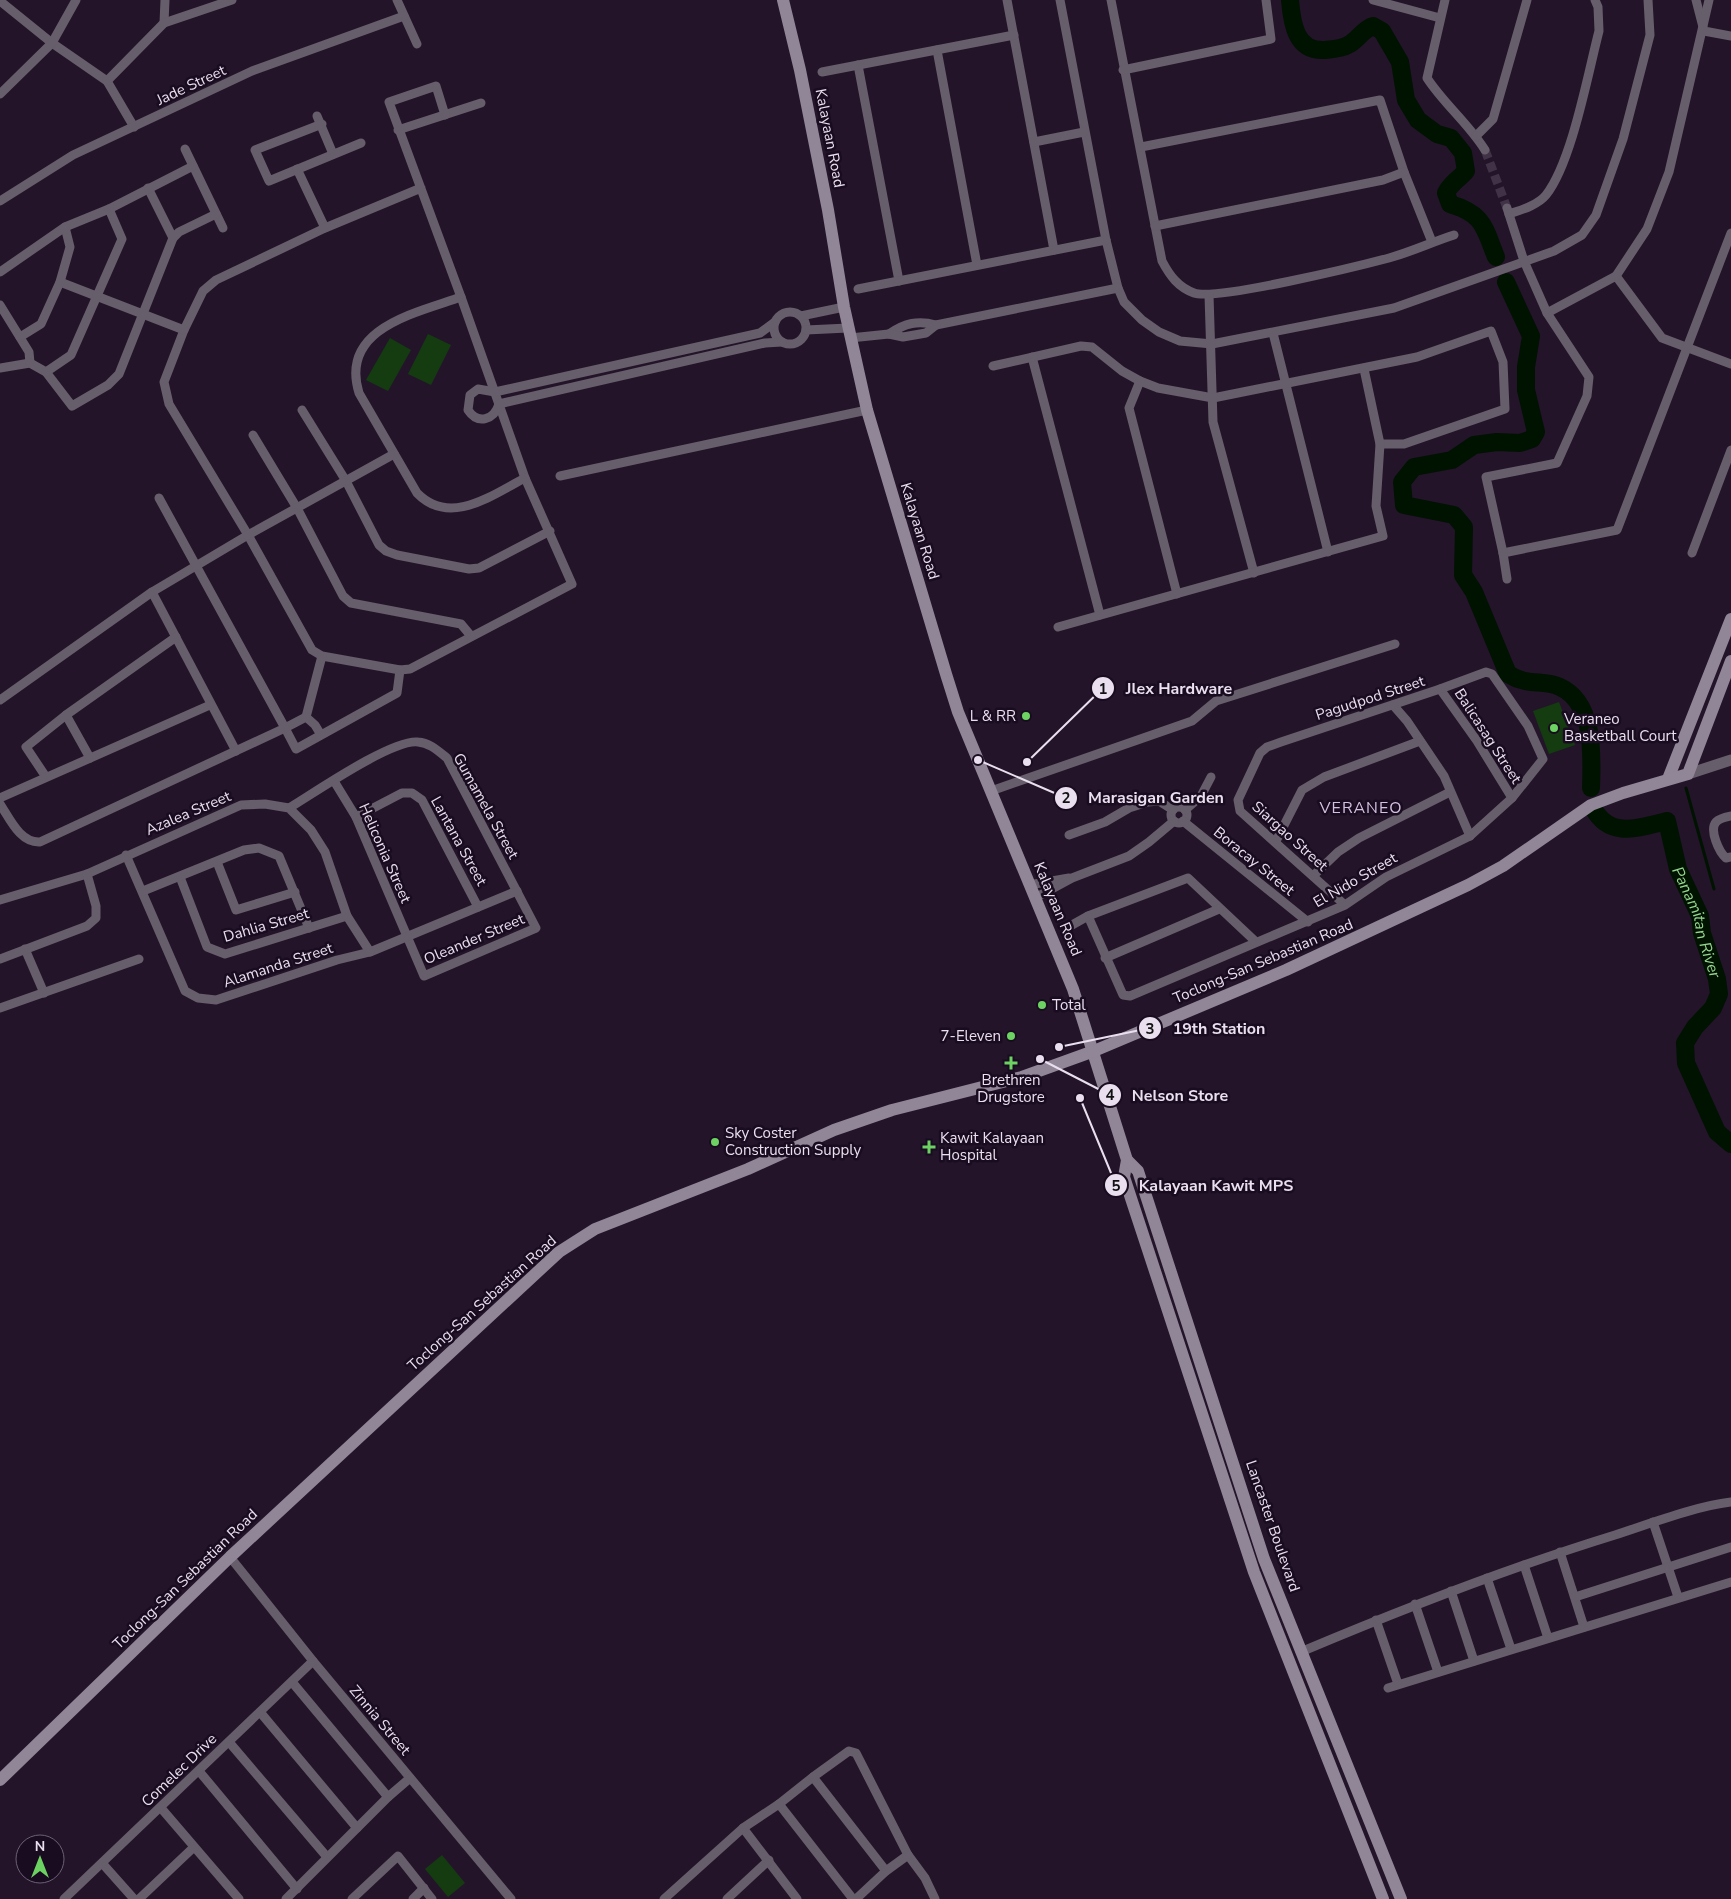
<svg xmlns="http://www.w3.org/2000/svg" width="1731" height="1899" font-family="'Nunito Sans',sans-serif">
	<rect width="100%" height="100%" fill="#23142a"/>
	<g fill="#143c10">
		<polygon points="428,334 451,345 431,385 408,374"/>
		<polygon points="390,338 411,350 388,391 366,380"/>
		<polygon points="1559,702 1575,745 1549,754 1533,711"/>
		<polygon points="442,1855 465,1883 448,1897 425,1869"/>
	</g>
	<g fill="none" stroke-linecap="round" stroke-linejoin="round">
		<polyline stroke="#001300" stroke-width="3" points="1686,788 1714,889"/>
		<g stroke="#001300" stroke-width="18">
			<path d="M1290 0C1292 24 1296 52 1325 50 1334 49 1341 49 1348 45 1358 40 1362 30 1373 26L1382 31 1400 62 1406 100 1418 120 1437 134 1451 138 1463 153 1466 171C1459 179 1450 184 1446 193L1450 204C1484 214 1484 227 1496 257"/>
			<path d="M1506 282 1531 336 1526 367V390L1536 432 1532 439 1520 443 1497 442 1474 445 1452 460 1414 467 1402 482 1404 505 1454 515 1464 527 1463 575 1474 592 1508 674C1529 687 1542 679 1560 687 1595 703 1592 756 1591 788"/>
			<path id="s1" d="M1593 808C1610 839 1638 828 1667 821L1678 869 1700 916 1702 933 1717 979 1719 994 1713 1008 1695 1027 1685 1043 1686 1063 1717 1132 1731 1144"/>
		</g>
		<polyline stroke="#413248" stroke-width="9" stroke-dasharray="9 4.5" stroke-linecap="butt" points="1485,150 1507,208"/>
		<g stroke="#665e6a" stroke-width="9">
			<polyline points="397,0 417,44"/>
			<polyline points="1007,0 1054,250"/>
			<polyline points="1060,0 1106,240 1118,288 1124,302 1142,320 1159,332 1180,341 1212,344 1394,308 1554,251 1582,235 1596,215 1623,139 1650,35 1648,0"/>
			<path d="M1111 0 1162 261C1170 276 1178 287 1194 293 1215 301 1359 266 1389 258 1411 252 1432 242 1454 235"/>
			<polyline points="1373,0 1440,18"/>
			<path d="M1445 0 1427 78C1444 104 1468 123 1485 150"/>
			<polyline points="1696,0 1704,31 1731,36"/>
			<polyline points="0,1 52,43 107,81 134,127"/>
			<polyline points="164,23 165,0"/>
			<polyline points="937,50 977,265"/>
			<polyline points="858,65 899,281"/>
			<polyline points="1123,70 1271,39 1266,0"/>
			<polyline points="822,72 1014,35"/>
			<polyline points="107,81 164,23 232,0"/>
			<polyline points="0,94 52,43 76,0"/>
			<polyline points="317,116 333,154"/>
			<polyline points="322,124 255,150 269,181 361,143"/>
			<polyline points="398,130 481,103"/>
			<polyline points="1476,136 1493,119 1527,0"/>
			<polyline points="1034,142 1084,132"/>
			<polyline points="1141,147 1380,100 1404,172 1432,242"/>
			<polyline points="185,149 223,228"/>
			<polyline points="297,169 325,228"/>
			<polyline points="148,188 173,238"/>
			<polyline points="421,188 325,228 216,280 203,291 184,330 164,382 169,404 248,535 312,650 322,656 400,670 410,669 572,584 525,478 461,297 389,102 436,86 445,115"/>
			<polyline points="0,201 73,155 252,71 404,16"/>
			<polyline points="1507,208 1524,261 1547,313 1616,276 1662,338 1731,364"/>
			<path d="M1509 214C1521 210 1538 205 1546 195 1572 162 1588 73 1599 31L1598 7 1595 0"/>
			<polyline points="1155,226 1383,180 1404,172"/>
			<polyline points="0,272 65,227 109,209 193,166"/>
			<polyline points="1616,276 1647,229 1669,172 1709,0"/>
			<polyline points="60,282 184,330"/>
			<polyline points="858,289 1106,240"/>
			<polyline points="1209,295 1213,422 1254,573"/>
			<path d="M461 297C416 313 339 328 359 393L417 493C450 527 492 495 525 478"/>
			<polyline points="0,305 29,352 30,363 0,368"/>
			<circle cx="790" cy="328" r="16"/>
			<polyline points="801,316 844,307"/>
			<path d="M775 322 760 333 495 392 478 389 470 395 468 410C478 425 494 420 499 404L765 343 782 342"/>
			<polyline points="806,330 848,328"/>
			<polyline points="1273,333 1328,552"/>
			<path d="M889 334C905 323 918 320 936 325L1118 288"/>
			<polyline points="20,337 41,324 60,282 70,247 65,227"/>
			<polyline points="850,338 889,334 903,337 926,333 936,325"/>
			<polyline points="1032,357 1100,615"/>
			<polyline points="30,363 46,372 72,406 108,385 119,374 173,238 179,232 216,214"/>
			<polyline points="993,366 1081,346 1092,347 1122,371 1140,381 1158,388 1213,398 1417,357 1491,331 1503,362 1505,409 1404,444 1380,444"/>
			<polyline points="46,372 71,355 122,239 109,209"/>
			<polyline points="1140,381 1129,408 1177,594"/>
			<polyline points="302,410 346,481 379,545 386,551 397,555 469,569 479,568 550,531"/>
			<polyline points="253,435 297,508 343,596 351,603 461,624 471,636"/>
			<polyline points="560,476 867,410"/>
			<polyline points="1503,553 1617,530 1731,233"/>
			<polyline points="1692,553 1731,450"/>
			<polyline points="1507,579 1503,553 1486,477 1557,463 1587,396 1589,377 1547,313"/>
			<polyline points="152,592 236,751"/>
			<polyline points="1058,627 1383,536 1376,506 1380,444 1364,369"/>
			<polyline points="1440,689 1477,741 1512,798"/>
			<polyline points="0,700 152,592 248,535 394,454"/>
			<polyline points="1393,705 1407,721 1444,776 1470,836"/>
			<polyline points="66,715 90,758"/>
			<polyline points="306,717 322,656"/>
			<polyline points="321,735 315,725 306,717 285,728 296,749 397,693 400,670"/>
			<polyline points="46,777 26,747 66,715 176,637"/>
			<polyline points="991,791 1192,721 1216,701 1395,644"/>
			<polyline points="0,798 210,705"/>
			<path d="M0 804C10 819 20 843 40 842L285 728 159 498"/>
			<circle cx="1179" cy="815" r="8"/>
			<path d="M289 808C314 793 392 739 418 742 430 743 438 751 447 758L536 928 424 976 356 817 334 781"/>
			<polyline points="1185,810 1201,796 1211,777"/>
			<path d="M1731 816C1726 817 1720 818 1716 822 1709 830 1719 852 1726 858L1731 857"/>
			<polyline points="356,817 402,793 412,793 422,800 478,907"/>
			<polyline points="1183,821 1308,922"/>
			<polyline points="1069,835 1105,822 1129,808 1148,802 1159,801 1173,810"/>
			<polyline points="1276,841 1302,790 1324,777 1420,741"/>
			<polyline points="126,855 185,991 198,998 216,1000 337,960 370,952 517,891"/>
			<polyline points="217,862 236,910 295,892"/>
			<polyline points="1313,876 1338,852 1359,838 1450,792"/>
			<polyline points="180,877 207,947 225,954 347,916"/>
			<polyline points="1029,885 1069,878"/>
			<polyline points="143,891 244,850 259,848 279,856 309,928"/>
			<polyline points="1035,898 1072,878 1129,856 1149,842 1174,821"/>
			<polyline points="0,900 87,874 241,805 265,804 289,808 311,830 325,852 347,916 370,952"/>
			<polyline points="1088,916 1123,995 1130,996 1345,905 1386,877 1470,836 1512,798 1543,759 1528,726 1492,674 1486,672 1440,689 1281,742 1267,747 1260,753 1238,800 1240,811 1345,905"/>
			<polyline points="1072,925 1088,916 1188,878 1256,942"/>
			<polyline points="25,949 44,993"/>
			<polyline points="1105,958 1219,909"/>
			<polyline points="0,959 87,926 96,918 96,906 87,874"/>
			<polyline points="0,1008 139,959"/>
			<polyline points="1653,1522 1678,1597"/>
			<polyline points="1560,1552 1584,1627"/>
			<polyline points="230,1557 313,1661 511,1899"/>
			<polyline points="1524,1565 1548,1638"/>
			<polyline points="1487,1578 1511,1649"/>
			<polyline points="1451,1591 1474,1661"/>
			<polyline points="1575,1597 1731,1547"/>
			<polyline points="1415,1604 1438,1672"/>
			<polyline points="1376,1620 1398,1684"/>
			<path d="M1303 1651C1405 1608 1508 1568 1615 1535 1649 1524 1696 1506 1731 1502"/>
			<polyline points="292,1682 388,1797"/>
			<polyline points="1388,1688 1731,1582"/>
			<polyline points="260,1712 357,1828"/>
			<polyline points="229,1742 327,1857"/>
			<polyline points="199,1771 297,1889"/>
			<polyline points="813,1777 779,1804 853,1899"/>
			<polyline points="161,1808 239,1899"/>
			<polyline points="743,1828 797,1899"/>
			<polyline points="102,1863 134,1899"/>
			<polyline points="886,1871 813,1777 849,1751 856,1753 908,1855 925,1878 935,1899"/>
			<polyline points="64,1899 313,1661"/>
			<polyline points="139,1899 194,1847"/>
			<polyline points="286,1899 388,1797 410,1778"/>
			<polyline points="352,1899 398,1856 432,1899"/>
			<polyline points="413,1899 424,1888"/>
			<polyline points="664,1899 743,1828 779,1804"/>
			<polyline points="727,1899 769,1860"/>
			<polyline points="856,1899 886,1871 908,1855"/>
		</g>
		<polyline stroke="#665e6a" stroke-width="11" points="1688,774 1731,760"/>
		<g stroke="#918598" stroke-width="12">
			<polyline points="783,0 800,70 828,210 844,307 867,410 946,674 958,712 1073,989 1127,1160 1124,1177 1254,1572 1383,1899"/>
			<polyline points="1668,779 1731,619"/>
			<polyline points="1127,1160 1138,1171 1264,1559 1401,1899"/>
			<polyline points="0,1780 230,1557 559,1252 595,1229 748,1169 834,1130 892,1110 1022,1077 1094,1051 1286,970 1468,885 1503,866 1591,805 1623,793 1688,774 1731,661"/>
		</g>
	</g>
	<g fill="#6cd362" stroke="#190b20" stroke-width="2">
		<circle cx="1026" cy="716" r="5"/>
		<circle cx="1554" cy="728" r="5"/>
		<circle cx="1042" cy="1005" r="5"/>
		<circle cx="1011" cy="1036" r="5"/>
		<path d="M1008.5 1055.5h5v5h5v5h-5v5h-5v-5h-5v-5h5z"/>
		<circle cx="715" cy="1142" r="5"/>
		<path d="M926.5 1139.5h5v5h5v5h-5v5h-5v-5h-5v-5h5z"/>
	</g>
	<g text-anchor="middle" stroke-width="5" stroke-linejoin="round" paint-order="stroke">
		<g font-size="15" fill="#e9dfef" stroke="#190b20">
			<text transform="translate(191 85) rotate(-25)" y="5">Jade Street</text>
			<text transform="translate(830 138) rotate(79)" y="5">Kalayaan Road</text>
			<text transform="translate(920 531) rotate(73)" y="5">Kalayaan Road</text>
			<text transform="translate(1370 698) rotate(-18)" y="5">Pagudpod Street</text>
			<text transform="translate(1488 736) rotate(57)" y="5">Balicasag Street</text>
			<text transform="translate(486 806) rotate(61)" y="5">Gumamela Street</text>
			<text transform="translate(188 813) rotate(-23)" y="5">Azalea Street</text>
			<text transform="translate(1290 836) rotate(42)" y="5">Siargao Street</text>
			<text transform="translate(459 841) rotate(61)" y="5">Lantana Street</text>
			<text transform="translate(385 853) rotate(66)" y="5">Heliconia Street</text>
			<text transform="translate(1254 861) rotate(39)" y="5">Boracay Street</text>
			<text transform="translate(1355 880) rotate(-30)" y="5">El Nido Street</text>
			<text transform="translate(1058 909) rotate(67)" y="5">Kalayaan Road</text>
			<text transform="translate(266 925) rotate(-16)" y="5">Dahlia Street</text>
			<text transform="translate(474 939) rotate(-23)" y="5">Oleander Street</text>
			<text transform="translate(1263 961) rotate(-23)" y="5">Toclong-San Sebastian Road</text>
			<text transform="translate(278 965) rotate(-18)" y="5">Alamanda Street</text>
			<text transform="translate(482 1303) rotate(-42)" y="5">Toclong-San Sebastian Road</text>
			<text transform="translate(1273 1526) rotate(71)" y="5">Lancaster Boulevard</text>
			<text transform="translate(185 1579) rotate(-44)" y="5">Toclong-San Sebastian Road</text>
			<text transform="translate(380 1720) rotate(50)" y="5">Zinnia Street</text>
			<text transform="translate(179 1770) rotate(-44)" y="5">Comelec Drive</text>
		</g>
		<g font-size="15" fill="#e9dfef" stroke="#190b20" text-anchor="start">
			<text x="1016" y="721" text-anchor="end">L &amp; RR</text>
			<text x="1564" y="724">Veraneo<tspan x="1564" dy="17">Basketball Court</tspan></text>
			<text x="1052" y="1010">Total</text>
			<text x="1001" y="1041" text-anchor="end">7-Eleven</text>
			<text x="1011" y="1085" text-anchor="middle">Brethren<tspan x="1011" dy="17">Drugstore</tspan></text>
			<text x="725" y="1138">Sky Coster<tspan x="725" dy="17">Construction Supply</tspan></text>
			<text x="940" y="1143">Kawit Kalayaan<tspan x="940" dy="17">Hospital</tspan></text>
		</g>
		<g font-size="16" letter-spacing="1" fill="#d4c1df" stroke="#190b20">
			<text x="1361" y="813">VERANEO</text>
		</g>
		<g font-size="16" font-style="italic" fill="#95d78e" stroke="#190b20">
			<text dy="6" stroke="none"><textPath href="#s1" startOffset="189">Panamitan River</textPath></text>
		</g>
	</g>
	<path fill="none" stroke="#e9dfef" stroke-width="2" d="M1027 762L1103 688M978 760L1066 798M1059 1047L1150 1028M1040 1059L1110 1095M1080 1098L1116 1185"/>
	<g fill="#e9dfef" stroke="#190b20" stroke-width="2">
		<circle cx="1027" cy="762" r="5"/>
		<circle cx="978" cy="760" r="5"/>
		<circle cx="1059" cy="1047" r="5"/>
		<circle cx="1040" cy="1059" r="5"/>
		<circle cx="1080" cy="1098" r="5"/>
		<circle cx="1103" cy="688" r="12"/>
		<circle cx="1066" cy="798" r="12"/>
		<circle cx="1150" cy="1028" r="12"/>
		<circle cx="1110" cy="1095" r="12"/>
		<circle cx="1116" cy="1185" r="12"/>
	</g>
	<g font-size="15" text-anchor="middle" font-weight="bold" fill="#111">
		<text x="1103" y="694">1</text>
		<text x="1066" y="803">2</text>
		<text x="1150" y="1034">3</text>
		<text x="1110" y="1100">4</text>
		<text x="1116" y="1191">5</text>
	</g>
	<g font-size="16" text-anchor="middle" font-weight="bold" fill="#e9dfef" stroke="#190b20" stroke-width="5" stroke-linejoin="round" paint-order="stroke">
		<text x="1179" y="694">Jlex Hardware</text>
		<text x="1156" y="803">Marasigan Garden</text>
		<text x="1219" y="1034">19th Station</text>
		<text x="1180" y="1101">Nelson Store</text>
		<text x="1216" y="1191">Kalayaan Kawit MPS</text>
	</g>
	<g transform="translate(40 1859)"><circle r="24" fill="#190b20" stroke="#6c6073"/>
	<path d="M0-4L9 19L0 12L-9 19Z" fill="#6cd362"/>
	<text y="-8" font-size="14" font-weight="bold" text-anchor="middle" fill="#e9dfef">N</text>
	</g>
</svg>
